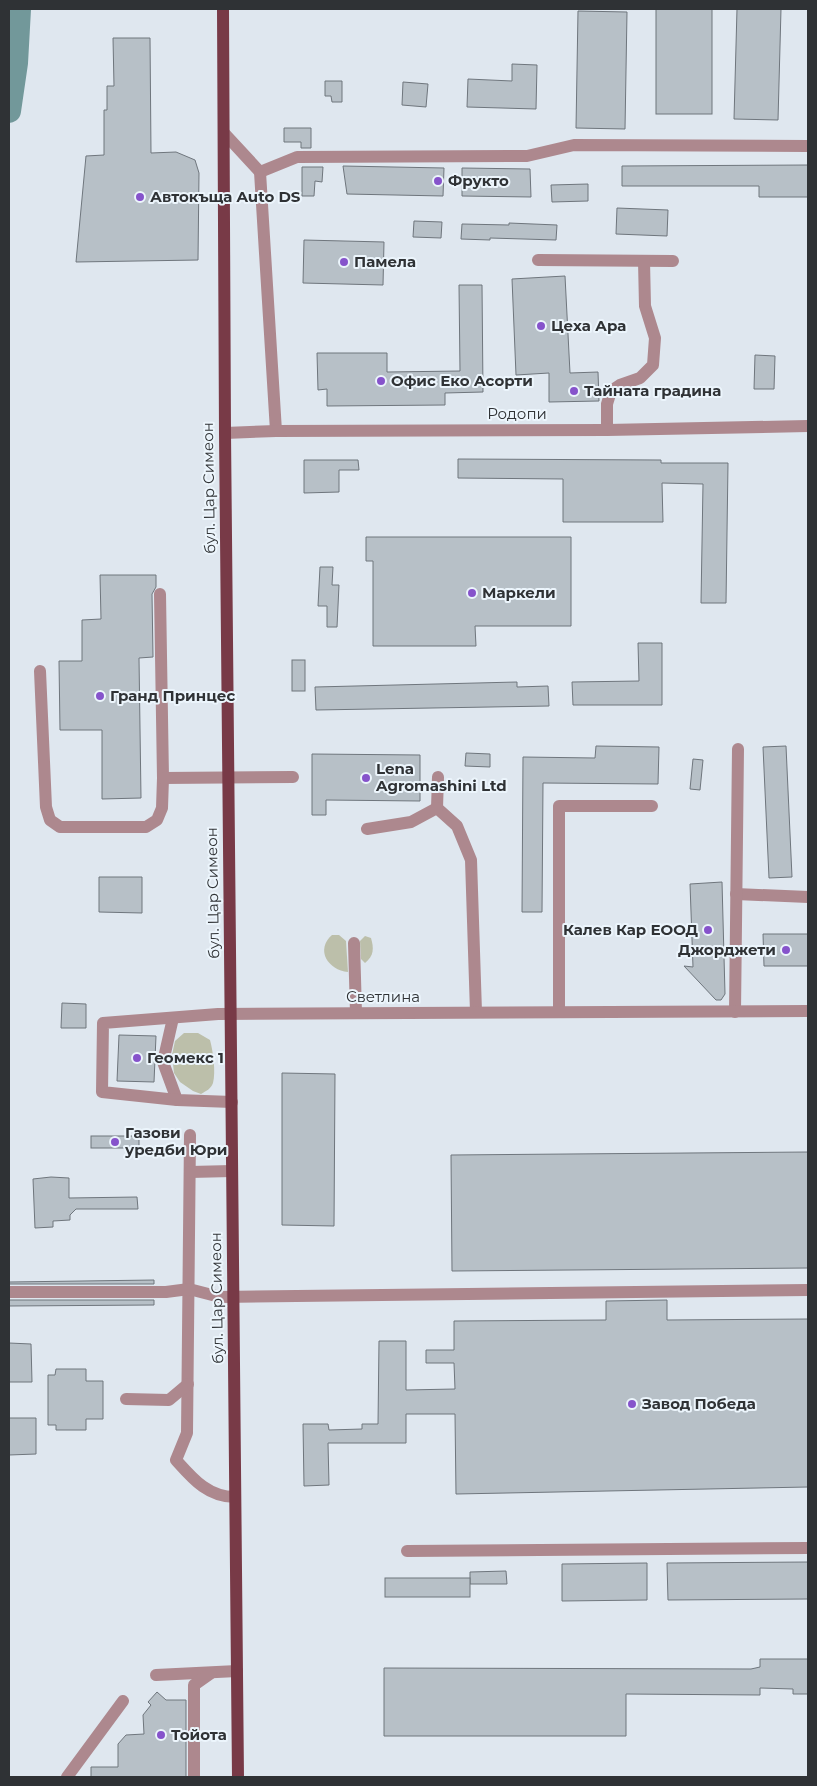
<svg xmlns="http://www.w3.org/2000/svg" width="817" height="1786" font-family="Montserrat,sans-serif">
	<rect width="100%" height="100%" fill="#dfe7ef"/>
	<g fill="#bcbfaa">
		<path d="M332 935H339L346 941 348 972C328 970 315 950 332 935Z"/>
		<path d="M365 936 371 938C374 948 374 956 365 963L361 959 360 941Z"/>
		<path d="M184 1033H198L210 1040C213 1051 216 1072 213 1083 211 1089 206 1091 201 1094L193 1091 180 1082 174 1073 172 1055 175 1041Z"/>
	</g>
	<g fill="none" stroke-linecap="round" stroke-linejoin="round">
		<polyline stroke="#72989a" stroke-width="24" points="9,111 16,63 19,9"/>
	</g>
	<g fill="#b7c0c7" stroke="#6f767d">
		<rect x="656" y="9" width="56" height="105"/>
		<polygon points="737,9 781,9 778,120 734,119"/>
		<polygon points="578,11 627,12 625,129 576,128"/>
		<polygon points="113,38 150,38 151,153 176,152 195,160 199,173 198,260 76,262 86,156 104,155 104,110 107,110 107,86 114,86"/>
		<polygon points="512,64 537,65 536,109 467,107 468,79 512,81"/>
		<polygon points="325,81 342,81 342,102 332,102 331,96 325,96"/>
		<polygon points="403,82 428,84 426,107 402,105"/>
		<polygon points="284,128 311,128 311,148 301,148 301,142 284,142"/>
		<polygon points="808,165 808,197 759,197 759,186 622,186 622,166"/>
		<polygon points="343,166 444,168 443,196 347,194"/>
		<polygon points="302,167 323,167 322,182 315,181 314,196 302,196"/>
		<polygon points="462,168 530,169 531,197 462,196"/>
		<polygon points="588,184 588,201 552,202 551,185"/>
		<polygon points="617,208 668,210 667,236 616,234"/>
		<polygon points="414,221 442,222 441,238 413,237"/>
		<polygon points="509,223 557,225 556,240 490,238 490,240 461,239 462,224 509,225"/>
		<polygon points="304,240 384,242 383,285 303,283"/>
		<polygon points="565,276 570,373 598,372 599,401 549,402 549,373 516,375 512,279"/>
		<polygon points="459,285 482,285 483,392 445,393 445,405 327,406 327,389 318,390 317,353 387,353 387,372 460,371"/>
		<polygon points="755,355 775,356 774,389 754,389"/>
		<polygon points="458,459 661,460 661,463 728,463 726,603 701,603 703,484 662,483 663,522 563,522 563,479 458,478"/>
		<polygon points="304,460 358,460 359,470 339,470 339,492 304,493"/>
		<polygon points="366,537 571,537 571,626 475,626 476,646 373,646 373,561 366,561"/>
		<polygon points="320,567 333,567 332,585 339,585 337,627 327,627 327,606 318,606"/>
		<polygon points="100,575 156,575 156,587 152,594 153,657 139,658 141,798 102,799 102,730 60,730 59,661 82,661 82,620 101,619"/>
		<polygon points="638,643 662,643 662,705 573,705 572,682 639,681"/>
		<rect x="292" y="660" width="13" height="31"/>
		<polygon points="517,682 517,687 548,686 549,706 316,710 315,687"/>
		<polygon points="596,746 659,747 658,784 543,783 542,912 522,912 523,757 595,758"/>
		<polygon points="786,746 792,877 769,878 763,747"/>
		<polygon points="466,753 490,754 490,767 465,766"/>
		<polygon points="312,754 420,755 420,801 326,800 326,815 312,815"/>
		<polygon points="693,759 703,760 700,790 690,789"/>
		<polygon points="99,877 142,877 142,913 99,912"/>
		<polygon points="722,882 725,994 721,1000 716,1000 684,966 693,967 690,884"/>
		<polygon points="763,934 808,934 808,966 764,966"/>
		<polygon points="62,1003 86,1004 86,1028 61,1028"/>
		<polygon points="119,1035 156,1036 154,1082 117,1081"/>
		<polygon points="282,1073 335,1074 334,1226 282,1225"/>
		<rect x="91" y="1136" width="48" height="12"/>
		<polygon points="808,1152 808,1268 452,1271 451,1155"/>
		<polygon points="51,1177 69,1178 69,1198 137,1197 138,1209 76,1209 70,1215 70,1220 53,1221 53,1227 35,1228 33,1179"/>
		<polygon points="154,1280 154,1284 9,1284 9,1282"/>
		<polygon points="9,1300 154,1300 154,1305 9,1306"/>
		<polygon points="667,1300 667,1320 808,1319 808,1487 456,1494 455,1414 406,1414 406,1443 328,1443 329,1485 304,1486 303,1424 328,1424 329,1430 362,1429 362,1424 378,1424 379,1341 406,1341 406,1390 455,1389 454,1363 426,1363 426,1350 454,1350 454,1321 606,1320 606,1301"/>
		<polygon points="9,1343 31,1344 32,1382 9,1382"/>
		<polygon points="56,1369 86,1369 86,1381 103,1381 103,1419 86,1419 86,1430 56,1430 56,1425 48,1425 48,1375 55,1375"/>
		<polygon points="9,1418 36,1418 36,1454 9,1455"/>
		<polygon points="808,1562 808,1599 668,1600 667,1563"/>
		<polygon points="647,1563 647,1600 562,1601 562,1564"/>
		<polygon points="506,1571 507,1584 470,1584 470,1572"/>
		<rect x="385" y="1578" width="85" height="19"/>
		<polygon points="760,1659 808,1659 808,1694 793,1694 793,1689 760,1688 760,1695 626,1694 626,1736 384,1736 384,1668 751,1669 760,1667"/>
		<polygon points="157,1692 166,1700 186,1700 186,1777 91,1777 91,1767 118,1767 118,1744 126,1735 144,1734 143,1715 151,1705 148,1702"/>
	</g>
	<g fill="none" stroke-linecap="round" stroke-linejoin="round">
		<g stroke="#ad888e" stroke-width="12">
			<polyline points="224,133 260,172 276,431"/>
			<polyline points="260,172 297,157 527,156 574,145 808,146"/>
			<polyline points="538,260 673,261"/>
			<polyline points="607,430 607,404 611,391 620,385 640,378 653,365 655,338 645,306 644,261"/>
			<polyline points="225,433 276,431 607,430 808,426"/>
			<polyline points="40,671 46,807 50,820 60,827 146,827 157,820 162,808 163,778 160,594"/>
			<polyline points="438,777 437,808 457,826 471,860 476,1012"/>
			<polyline points="163,778 293,777"/>
			<polyline points="367,829 411,822 437,808"/>
			<polyline points="736,894 808,897"/>
			<polyline points="354,943 356,1013"/>
			<polyline points="559,1012 559,806 652,806"/>
			<polyline points="735,1012 738,749"/>
			<polyline points="173,1018 163,1062 177,1100 232,1102"/>
			<polyline points="177,1100 102,1092 103,1023 218,1014 808,1011"/>
			<path d="M190 1135 187 1433 176 1460C193 1479 208 1497 235 1497"/>
			<polyline points="190,1172 232,1171"/>
			<polyline points="9,1292 166,1292 189,1289 220,1297 808,1290"/>
			<polyline points="126,1399 169,1400 188,1384"/>
			<polyline points="407,1551 808,1548"/>
			<polyline points="156,1675 237,1671"/>
			<polyline points="67,1777 123,1701"/>
			<polyline points="194,1777 194,1685 211,1673"/>
		</g>
		<polyline stroke="#783a47" stroke-width="12" points="223,9 225,433 238,1777"/>
	</g>
	<g fill="#8653cb" stroke="#ecf5fc" stroke-width="2">
		<circle cx="438" cy="181" r="5"/>
		<circle cx="140" cy="197" r="5"/>
		<circle cx="344" cy="262" r="5"/>
		<circle cx="541" cy="326" r="5"/>
		<circle cx="381" cy="381" r="5"/>
		<circle cx="574" cy="391" r="5"/>
		<circle cx="472" cy="593" r="5"/>
		<circle cx="100" cy="696" r="5"/>
		<circle cx="366" cy="778" r="5"/>
		<circle cx="708" cy="930" r="5"/>
		<circle cx="786" cy="950" r="5"/>
		<circle cx="137" cy="1058" r="5"/>
		<circle cx="115" cy="1142" r="5"/>
		<circle cx="632" cy="1404" r="5"/>
		<circle cx="161" cy="1735" r="5"/>
	</g>
	<g text-anchor="middle" stroke-width="4" stroke-linejoin="round" paint-order="stroke">
		<g font-size="15" font-weight="bold" fill="#2f3235" stroke="#ecf5fc" text-anchor="start">
			<text x="448" y="186">Фрукто</text>
			<text x="150" y="202">Автокъща Auto DS</text>
			<text x="354" y="267">Памела</text>
			<text x="551" y="331">Цеха Ара</text>
			<text x="391" y="386">Офис Еко Асорти</text>
			<text x="584" y="396">Тайната градина</text>
			<text x="482" y="598">Маркели</text>
			<text x="110" y="701">Гранд Принцес</text>
			<text x="376" y="774">Lena<tspan x="376" dy="17">Agromashini Ltd</tspan></text>
			<text x="698" y="935" text-anchor="end">Калев Кар ЕООД</text>
			<text x="776" y="955" text-anchor="end">Джорджети</text>
			<text x="147" y="1063">Геомекс 1</text>
			<text x="125" y="1138">Газови<tspan x="125" dy="17">уредби Юри</tspan></text>
			<text x="642" y="1409">Завод Победа</text>
			<text x="171" y="1740">Тойота</text>
		</g>
		<g font-size="15" fill="#2f3235" stroke="#ecf5fc">
			<text x="517" y="419">Родопи</text>
			<text transform="translate(209 488) rotate(-91)" y="5">бул. Цар Симеон</text>
			<text transform="translate(213 893) rotate(-91)" y="5">бул. Цар Симеон</text>
			<text x="383" y="1002">Светлина</text>
			<text transform="translate(217 1298) rotate(-91)" y="5">бул. Цар Симеон</text>
		</g>
	</g>
	<rect width="817" height="1786" fill="none" stroke="#2f3235" stroke-width="20"/>
</svg>
